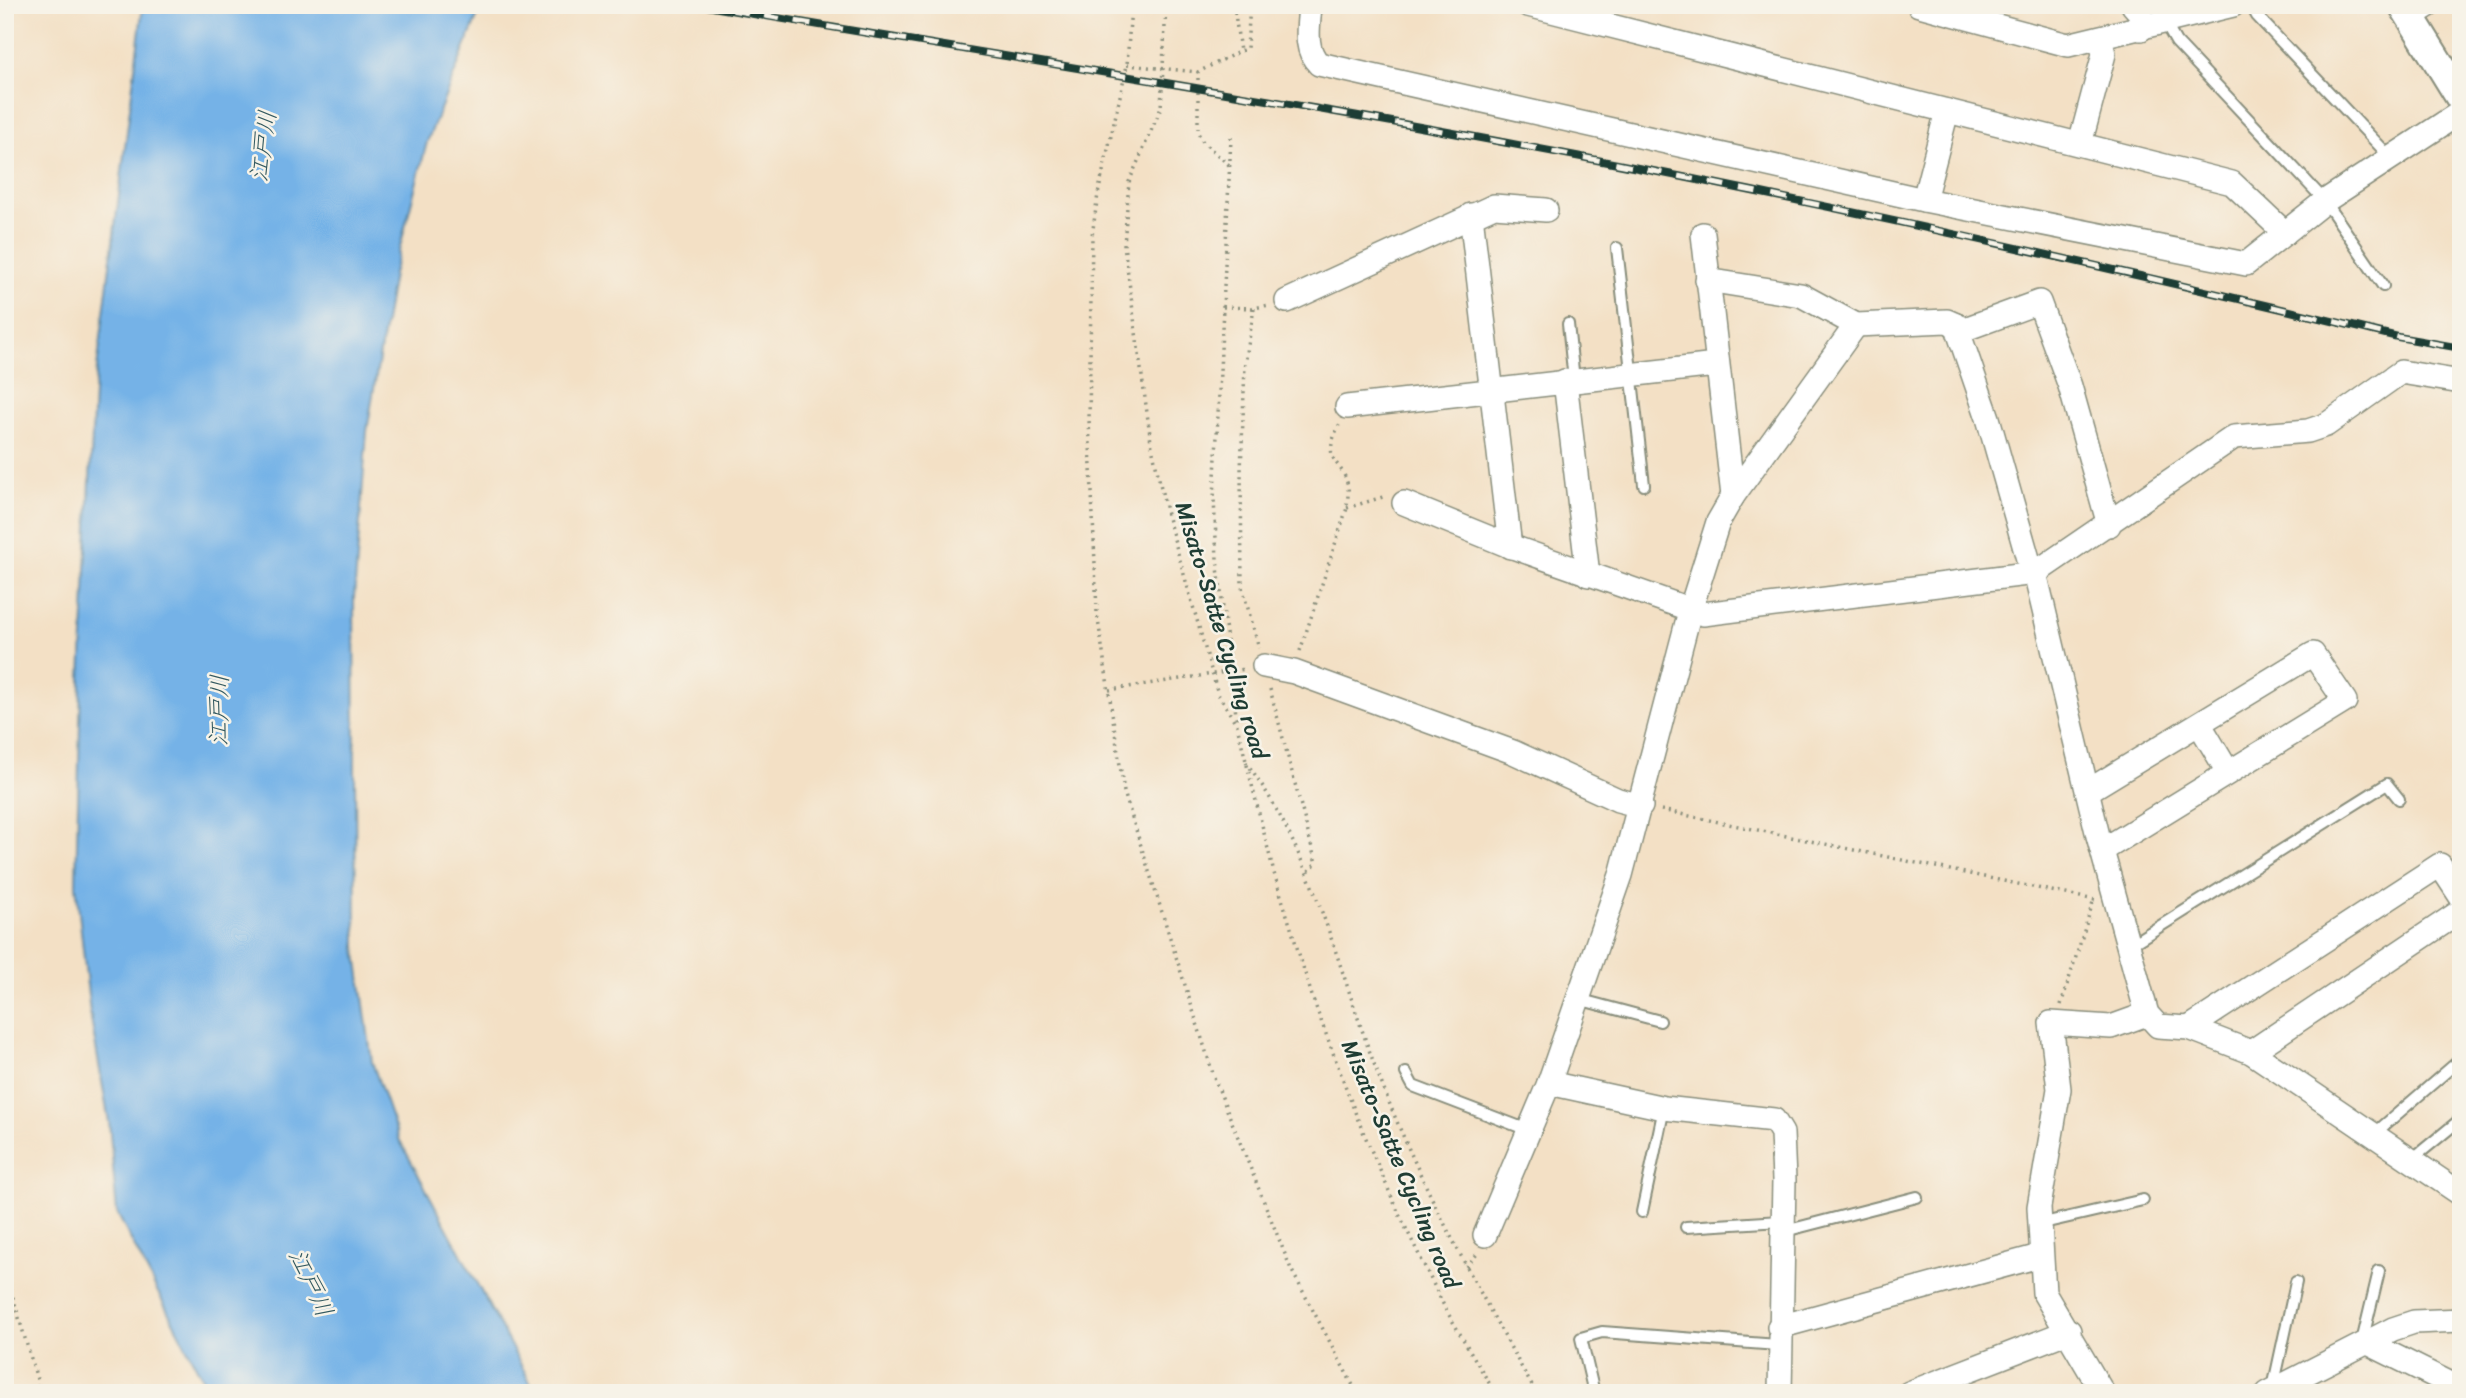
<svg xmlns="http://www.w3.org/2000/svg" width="2466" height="1398" font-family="Sriracha,'Klee One',sans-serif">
	<rect width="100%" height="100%" fill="#f7f3e8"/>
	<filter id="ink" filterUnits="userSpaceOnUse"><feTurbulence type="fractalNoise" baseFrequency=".0143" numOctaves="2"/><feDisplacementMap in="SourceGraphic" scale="14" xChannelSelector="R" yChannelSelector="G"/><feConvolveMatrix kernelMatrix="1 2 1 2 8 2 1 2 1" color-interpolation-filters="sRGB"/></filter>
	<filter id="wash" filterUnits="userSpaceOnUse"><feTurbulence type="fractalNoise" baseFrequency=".00686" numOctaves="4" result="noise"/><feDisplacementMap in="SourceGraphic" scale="28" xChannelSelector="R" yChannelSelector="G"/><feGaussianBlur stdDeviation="1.57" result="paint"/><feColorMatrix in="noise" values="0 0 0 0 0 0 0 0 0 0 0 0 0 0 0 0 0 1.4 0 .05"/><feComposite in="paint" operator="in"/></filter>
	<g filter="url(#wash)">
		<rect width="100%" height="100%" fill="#f3e0c5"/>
		<polygon fill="#74b2e7" stroke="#4a788e" stroke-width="2" points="143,5 482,5 427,142 393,274 367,431 354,598 356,947 372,1062 399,1139 536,1393 210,1393 117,1213 109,1122 90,1013 76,885 81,680 94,392"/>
	</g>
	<g filter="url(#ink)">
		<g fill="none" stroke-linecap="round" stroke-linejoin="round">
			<g stroke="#898e7c" stroke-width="14">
				<g id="service">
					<polyline points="2251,5 2257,16 2391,158"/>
					<polyline points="2165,23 2176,42 2325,201 2383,286"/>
					<polyline points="1617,248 1644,485"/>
					<polyline points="1568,324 1574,380"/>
					<polyline points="2130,945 2387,784 2399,799"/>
					<polyline points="1578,999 1660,1021"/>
					<polyline points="1406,1073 1413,1086 1528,1130"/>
					<polyline points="2374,1134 2461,1059"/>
					<polyline points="2411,1160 2461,1119"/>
					<polyline points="1642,1212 1664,1108"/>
					<polyline points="2039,1224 2143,1200"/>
					<polyline points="1686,1227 1781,1221"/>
					<polyline points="1781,1232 1917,1197"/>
					<polyline points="2362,1342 2379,1271"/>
					<polyline points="2273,1388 2296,1282"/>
					<polyline points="1594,1393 1581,1338 1602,1332 1778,1345"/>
				</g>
			</g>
			<g stroke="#898e7c" stroke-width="26">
				<g id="minor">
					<path d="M1310 5C1309 25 1303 49 1319 64L1924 200 2246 264 2325 201 2461 112"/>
					<polyline points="1528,5 2232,183 2285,233"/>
					<polyline points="1919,5 2068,45 2233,5"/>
					<polyline points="2133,5 2141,14 2141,29"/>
					<polyline points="2410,17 2429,5"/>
					<polyline points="2080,144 2104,54 2100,38"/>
					<polyline points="1924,200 1947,111"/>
					<polyline points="1471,215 1510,547"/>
					<polyline points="1703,234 1733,496"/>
					<polyline points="1707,280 1801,295 1856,325 1947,321 1965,329 2039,302 2070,386 2109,525"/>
					<polyline points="1287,301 1494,206 1546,210"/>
					<polyline points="1956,325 1988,418 2032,573"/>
					<polyline points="1565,381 1588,575"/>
					<polyline points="1347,407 1716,365"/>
					<polyline points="1404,503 1507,545 1703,614 2035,573 2234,437 2308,431 2326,425 2401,372 2461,382"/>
					<polyline points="2035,573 2098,836 2147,1014 2158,1026 2189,1028 2251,1052 2461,1194"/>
					<polyline points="1264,666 1294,672 1513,752 1618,800 1641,806"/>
					<polyline points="2200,725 2228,772"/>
					<polyline points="2088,791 2313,654 2345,701 2103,850"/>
					<polyline points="2189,1028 2440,865 2461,897"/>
					<polyline points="2251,1052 2461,911"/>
					<polyline points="1549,1083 1664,1108 1774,1120 1782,1133 1784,1180 1780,1393"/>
					<polyline points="1485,1235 1549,1083 1621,875 1690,611 1718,522 1733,496 1856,325"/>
					<polyline points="1779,1327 2039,1256"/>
					<polyline points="2368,1343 2461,1389"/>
					<polyline points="1909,1393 2069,1331"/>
					<polyline points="2103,1393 2044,1293 2039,1207 2059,1089 2051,1023 2111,1027 2147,1014"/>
					<polyline points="2268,1393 2393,1329 2414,1322 2461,1320"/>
				</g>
			</g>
			<g stroke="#898e7c" stroke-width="32">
				<polyline id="tertiary" points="2403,5 2461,99"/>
			</g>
			<g stroke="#898e7c" stroke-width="3.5" stroke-dasharray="2 5" stroke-linecap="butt">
				<polyline points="1131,5 1127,65 1098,194 1092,236 1089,420 1097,613 1124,792 1215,1080 1291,1269 1357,1393"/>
				<polyline points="1166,5 1161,108 1129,182 1124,245 1151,442 1166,511 1218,694 1237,725 1274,873 1313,999 1358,1120 1400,1216 1446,1310 1495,1393"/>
				<polyline points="1234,5 1240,52"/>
				<polyline points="1127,65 1198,72"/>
				<polyline points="1231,137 1214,499 1217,559 1237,723"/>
				<polyline points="1229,165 1203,142 1198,133 1198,72 1247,48 1250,5"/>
				<polyline points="1223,307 1254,308 1269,305"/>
				<polyline points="1254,308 1245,365 1241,471 1242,587 1259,648"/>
				<polyline points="1347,508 1386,496"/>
				<path d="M1300 651 1347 508C1347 501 1349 493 1348 486 1342 458 1320 464 1339 425"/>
				<polyline points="1270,689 1316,863 1306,874"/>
				<polyline points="1109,690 1245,669"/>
				<path d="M1246 762C1313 852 1338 970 1378 1074 1420 1186 1478 1289 1536 1393"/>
				<polyline points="1661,810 2095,900"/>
				<polyline points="2061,1005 2093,902"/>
				<polyline points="1466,1267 1478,1253"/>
				<polyline points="5,1270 41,1393"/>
			</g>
			<use href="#service" stroke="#fff" stroke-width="10"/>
			<use href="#minor" stroke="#fff" stroke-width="23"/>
			<use href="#tertiary" stroke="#fff" stroke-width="28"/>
			<g stroke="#1f3d34" stroke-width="8">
				<path id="rail" d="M701 5C1015 59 1330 107 1643 169 1896 219 2147 276 2398 337L2461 348"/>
			</g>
			<use href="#rail" stroke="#f7f3e8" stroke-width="5" stroke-dasharray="16" stroke-linecap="butt"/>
		</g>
	</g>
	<g text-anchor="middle" stroke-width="5" stroke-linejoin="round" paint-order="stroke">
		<g font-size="23" fill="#1f3d34" stroke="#f7f3e8">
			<text transform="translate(1222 630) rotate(73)" y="8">Misato-Satte Cycling road</text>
			<text transform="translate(1401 1164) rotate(67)" y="8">Misato-Satte Cycling road</text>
		</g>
		<g font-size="24" font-style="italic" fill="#345a61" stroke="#f7f3e8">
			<text transform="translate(263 146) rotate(-82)" y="8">江戸川</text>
			<text transform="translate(219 710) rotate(-89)" y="8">江戸川</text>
			<text transform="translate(311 1283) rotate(65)" y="8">江戸川</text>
		</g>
	</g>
	<rect width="2466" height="1398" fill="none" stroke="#f7f3e8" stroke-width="28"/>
</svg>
